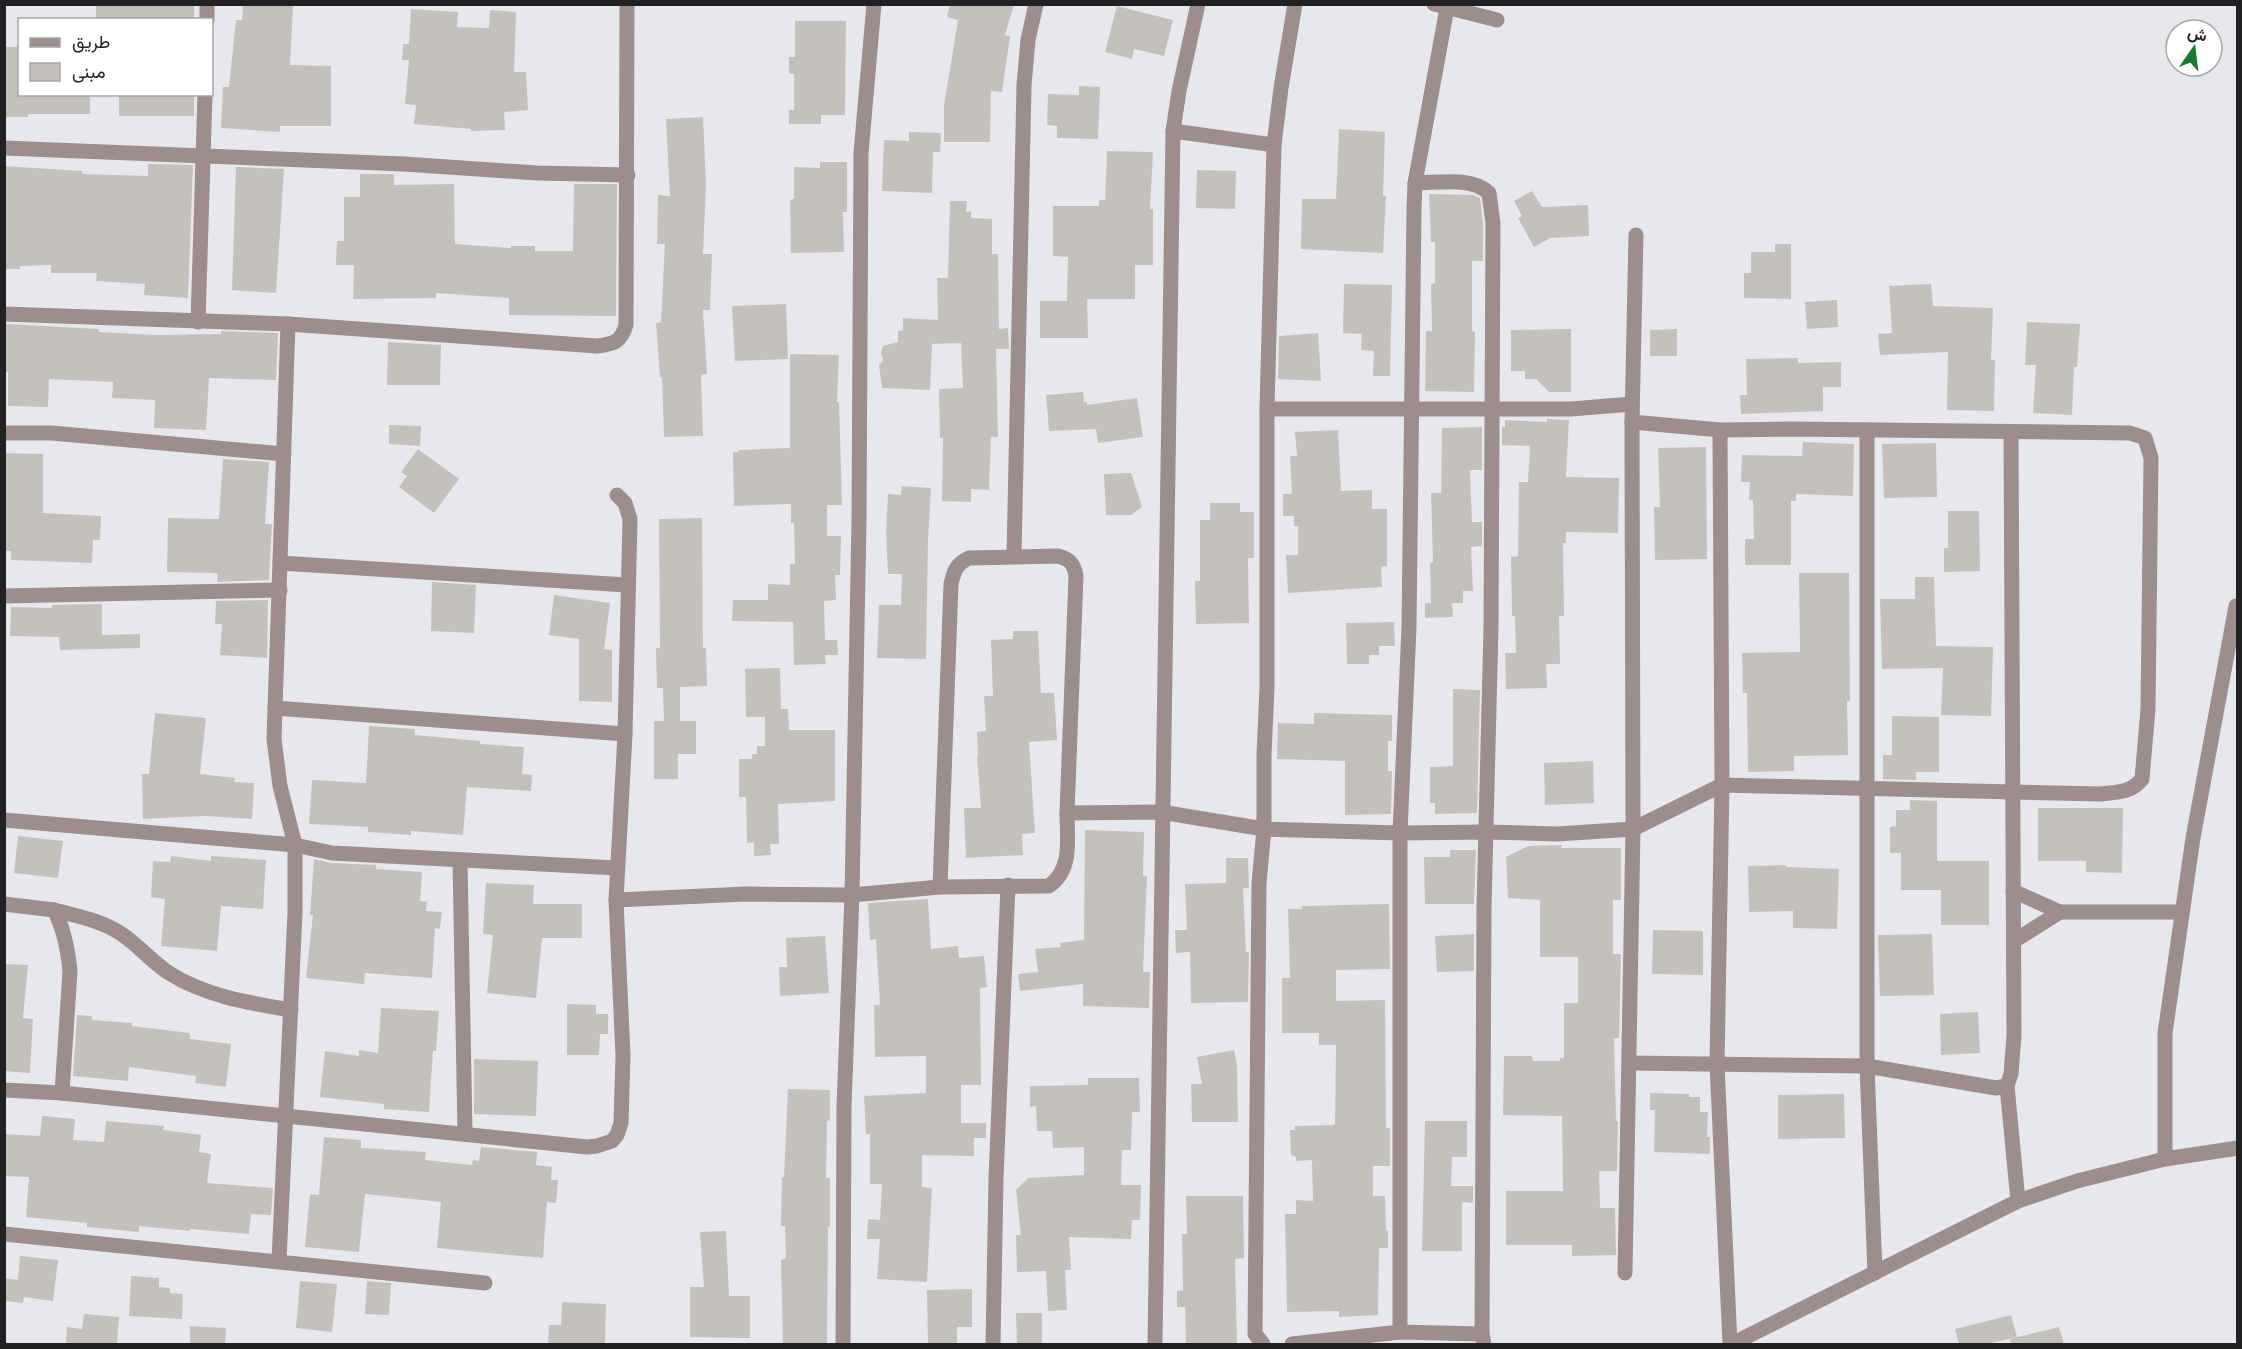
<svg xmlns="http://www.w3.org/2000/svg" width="2242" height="1349" font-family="'Nunito Sans',Vazirmatn,sans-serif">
	<rect width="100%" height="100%" fill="#e7e8ed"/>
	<g fill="#c4c1bd">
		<rect x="96" y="4" width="98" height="16"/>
		<polygon points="243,4 293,4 290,65 331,66 331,126 280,126 280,132 221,128 223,87 229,87 236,20 242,20"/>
		<polygon points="950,4 1014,4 1005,35 1010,36 1002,92 991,91 990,142 944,142 944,105 958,20 947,17"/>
		<polygon points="1117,6 1173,20 1164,56 1134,49 1132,59 1105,52"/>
		<polygon points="411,9 458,12 457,27 489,28 490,10 516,12 514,72 526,72 528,110 504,112 505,130 471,131 471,129 414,124 416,105 405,104 409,60 402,60 403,44 409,44"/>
		<polygon points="795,21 846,21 845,115 821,115 821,124 789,124 789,110 794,110 794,74 789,73 789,57 795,57"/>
		<polygon points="4,47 20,47 20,94 90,94 90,114 28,114 28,117 4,117"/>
		<polygon points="1079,86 1100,87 1098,139 1057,138 1057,126 1047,125 1048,94 1079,95"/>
		<rect x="119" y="94" width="75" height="22"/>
		<polygon points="703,117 706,184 703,254 712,254 710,310 703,310 707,374 701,375 703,436 664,437 662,377 660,377 656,323 661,322 665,244 657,244 658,195 670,196 666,119"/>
		<polygon points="1339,129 1385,132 1383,196 1386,196 1383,253 1301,249 1302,199 1336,199"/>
		<polygon points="909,132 941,133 940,152 933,152 932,193 882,191 884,140 909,141"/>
		<polygon points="1107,151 1153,152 1150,209 1153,209 1153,265 1135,265 1135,299 1087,299 1088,338 1040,338 1040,301 1067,301 1068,257 1053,256 1053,206 1099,206 1099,200 1105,200"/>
		<polygon points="820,162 847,162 847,212 843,212 844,252 791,253 790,200 794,199 794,167 820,168"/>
		<polygon points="148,164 193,165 188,298 144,295 145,284 96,281 97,273 51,273 51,265 20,266 20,269 4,269 4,166 82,171 82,174 148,176"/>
		<polygon points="236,167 284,169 276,293 232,290"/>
		<polygon points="1197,170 1236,171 1235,209 1196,208"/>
		<polygon points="360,174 394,174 394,185 454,184 455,244 511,248 511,246 535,246 535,251 573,251 574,184 617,184 616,316 509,315 509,298 436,293 436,298 353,299 354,265 336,265 337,241 344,241 344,197 360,197"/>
		<polygon points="1532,191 1542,207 1588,205 1589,236 1550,238 1534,247 1518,218 1522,216 1514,201"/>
		<polygon points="1429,194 1473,195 1480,198 1483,224 1483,261 1472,261 1472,331 1475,332 1474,392 1425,391 1426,331 1432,331 1431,284 1435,283 1435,242 1431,242"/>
		<polygon points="950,201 967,201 966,212 971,211 971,218 992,219 992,254 998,254 999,329 1008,328 1009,349 996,349 998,437 991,437 989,490 971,489 971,502 942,501 943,438 940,438 939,389 963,388 961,343 932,344 930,390 882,388 879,365 883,360 881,353 883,346 898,342 898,331 903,330 903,318 938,320 937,278 948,278"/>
		<polygon points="1775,244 1791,244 1791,299 1744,298 1744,273 1751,273 1751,252 1775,252"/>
		<polygon points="1344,284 1392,285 1390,376 1373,376 1374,351 1361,350 1362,334 1343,333"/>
		<polygon points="1931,284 1933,306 1993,308 1991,360 1995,360 1994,411 1947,410 1948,352 1880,355 1878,334 1892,333 1889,286"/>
		<polygon points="1837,300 1838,327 1807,329 1805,302"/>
		<polygon points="786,304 788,359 735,361 732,306"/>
		<polygon points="2027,322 2080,324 2077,367 2074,367 2072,415 2033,413 2036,365 2025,365"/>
		<polygon points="6,324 99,329 99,332 154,335 221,334 221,331 278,333 276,380 209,378 206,430 154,428 155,400 112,398 113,382 49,379 48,407 8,406 8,372 5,372"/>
		<polygon points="1571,329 1571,392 1549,392 1536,379 1525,379 1525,371 1511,371 1511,330"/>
		<polygon points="1677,329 1677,356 1650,356 1650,330"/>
		<polygon points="1318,333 1321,381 1278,379 1279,336"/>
		<polygon points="388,342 441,345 440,385 387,385"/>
		<polygon points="790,354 839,355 837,402 839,402 842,505 827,505 827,536 841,536 840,575 835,575 836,600 824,601 825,640 837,640 838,655 825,655 826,664 794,665 793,622 732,621 733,600 768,600 768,584 790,585 790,564 795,564 794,523 791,523 791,504 734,506 733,452 739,452 738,450 790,448"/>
		<polygon points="1798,358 1798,363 1841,362 1841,387 1823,387 1823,411 1741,414 1740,395 1747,395 1746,359"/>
		<polygon points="1083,392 1084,402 1087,402 1087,405 1137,398 1143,437 1098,443 1096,429 1049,431 1046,395"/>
		<polygon points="1547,419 1569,420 1566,477 1619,478 1618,533 1566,532 1566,543 1563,543 1564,616 1559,616 1560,664 1546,664 1547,688 1506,689 1505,653 1516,653 1515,616 1512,616 1511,557 1518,556 1519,482 1528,482 1530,446 1502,445 1502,427 1505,427 1505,420 1547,422"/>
		<polygon points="389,425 421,426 420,446 389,444"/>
		<polygon points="1482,427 1482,470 1470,470 1472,522 1482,522 1482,546 1471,547 1473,591 1463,591 1463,603 1452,603 1453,617 1425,618 1425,603 1431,603 1430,563 1433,562 1431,493 1441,493 1442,428"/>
		<polygon points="1338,430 1341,491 1372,490 1372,509 1387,509 1387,566 1381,567 1382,587 1288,593 1286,555 1298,555 1298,526 1294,526 1294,516 1283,516 1283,494 1292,494 1290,456 1297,456 1295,432"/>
		<polygon points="1803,442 1854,444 1853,496 1796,494 1796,501 1791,501 1791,565 1745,565 1745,539 1754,539 1753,500 1749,500 1750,482 1741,482 1742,455 1802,456"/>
		<polygon points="1936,443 1937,497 1884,498 1882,444"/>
		<polygon points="1706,447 1707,559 1655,560 1654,507 1660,507 1658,448"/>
		<polygon points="418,449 459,479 434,513 399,487 407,476 401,472"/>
		<polygon points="4,453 43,454 43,513 101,516 100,540 93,540 92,563 11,560 11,551 4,551"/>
		<polygon points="223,459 269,462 265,524 272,524 269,580 217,582 218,574 213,573 167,572 168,518 219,519"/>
		<polygon points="1131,473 1142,507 1131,515 1106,515 1104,474"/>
		<polygon points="902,486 931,488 928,540 926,659 877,658 879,605 901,605 902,574 888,574 886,531 888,494 901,495"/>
		<polygon points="1210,503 1240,503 1240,512 1254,512 1254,558 1248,558 1249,623 1196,624 1195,581 1200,581 1200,520 1210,520"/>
		<polygon points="1948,511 1979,511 1980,571 1944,572 1944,548 1948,548"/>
		<polygon points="702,518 703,648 706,648 707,686 680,687 680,721 696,721 696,754 678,754 678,779 654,779 654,721 664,721 663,688 657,688 656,648 660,648 659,519"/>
		<polygon points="1799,573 1849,573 1850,701 1847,701 1848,755 1794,756 1794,771 1748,772 1747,693 1743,693 1742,653 1800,652"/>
		<polygon points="1915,577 1934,577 1936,646 1993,647 1991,716 1941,715 1943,668 1882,669 1880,599 1915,599"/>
		<polygon points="432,582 476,585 474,633 431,631"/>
		<polygon points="554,595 610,603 604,649 612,650 612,702 579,701 579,639 549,635"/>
		<polygon points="268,600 267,658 220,655 222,624 215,624 216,601"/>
		<polygon points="102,604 102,635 140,634 140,648 60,650 59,637 10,636 11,607 52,608 52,605"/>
		<polygon points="1394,622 1395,646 1379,646 1379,655 1369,655 1369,664 1347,664 1346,623"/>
		<polygon points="1013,631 1038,631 1041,693 1054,693 1057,740 1029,742 1035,833 1022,834 1023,855 966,858 964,808 981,808 977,756 978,756 977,732 986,731 984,696 993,696 991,640 1013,639"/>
		<polygon points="780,668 781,709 788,709 789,730 835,730 835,801 778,804 779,844 770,844 771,855 754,856 754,842 747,843 746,797 739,797 739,759 752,759 752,754 757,754 757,746 765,746 765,717 746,717 745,669"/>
		<polygon points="1453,689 1480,690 1477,813 1435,814 1435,803 1430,803 1430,767 1453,766"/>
		<polygon points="155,713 206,718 200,774 235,778 234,782 254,783 252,819 205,816 143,819 142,774 149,774"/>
		<polygon points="1314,713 1392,715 1392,741 1388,741 1388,771 1392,771 1391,814 1345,815 1345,761 1277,759 1278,723 1314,724"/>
		<polygon points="1892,716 1939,717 1939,772 1916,772 1916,780 1883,779 1883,755 1892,755"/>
		<polygon points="369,726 415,729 415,735 480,741 480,744 524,747 522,774 532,775 531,791 467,787 463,835 411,831 411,835 368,832 368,827 309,824 312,780 366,783"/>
		<polygon points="1593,761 1594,803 1545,805 1544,763"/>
		<polygon points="1910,800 1937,801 1937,861 1989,861 1989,925 1941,925 1941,890 1901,890 1901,853 1890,853 1890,827 1896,826 1896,810 1910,810"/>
		<polygon points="2038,808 2123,808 2122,873 2086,872 2086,861 2038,861"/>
		<polygon points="1085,830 1144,832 1143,876 1147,876 1143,972 1150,972 1149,1008 1083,1006 1083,984 1020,991 1018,974 1038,972 1035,949 1061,947 1060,943 1084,940"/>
		<polygon points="18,836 63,841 58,878 14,873"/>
		<polygon points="1562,845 1561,848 1621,848 1621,900 1613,900 1613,954 1621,954 1619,1038 1614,1038 1616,1121 1618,1121 1617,1171 1599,1171 1600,1208 1615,1208 1616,1255 1572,1256 1572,1245 1506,1245 1506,1191 1563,1191 1562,1116 1503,1115 1504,1056 1532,1056 1533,1061 1560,1061 1560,1058 1564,1058 1564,1003 1578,1003 1578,957 1540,957 1540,900 1508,898 1506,857 1528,846"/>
		<polygon points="1450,850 1476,850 1474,904 1425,904 1424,857 1450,857"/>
		<polygon points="171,856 211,861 211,856 266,860 263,909 221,906 217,951 161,946 165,899 151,897 153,861 170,862"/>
		<polygon points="1226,858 1248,858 1249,888 1243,888 1246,952 1249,952 1248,1002 1191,1003 1190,952 1176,953 1175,930 1187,930 1185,884 1226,883"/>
		<polygon points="314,859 331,863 376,865 376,869 422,872 420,901 427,902 426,911 442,912 440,929 435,928 432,978 365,973 364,984 306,978 313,915 310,915"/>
		<polygon points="1786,865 1786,867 1839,869 1837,929 1793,928 1793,911 1749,912 1748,866"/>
		<polygon points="486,883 534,885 533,904 582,904 582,938 542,938 536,998 487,993 493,935 483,934"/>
		<polygon points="928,899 931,949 958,946 959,958 984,956 987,987 980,988 981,1085 961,1085 961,1123 986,1123 986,1138 974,1138 974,1156 922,1155 922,1187 932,1188 927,1282 877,1279 880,1239 867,1239 868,1219 880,1220 882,1184 870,1184 870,1134 866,1134 864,1096 926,1093 926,1056 875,1057 874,1005 880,1005 876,939 870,940 868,903"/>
		<polygon points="1389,904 1390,969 1336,970 1336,1001 1385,1000 1386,1128 1390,1128 1390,1166 1373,1166 1373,1196 1385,1196 1386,1231 1388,1231 1388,1248 1379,1248 1378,1315 1339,1317 1339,1311 1287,1312 1285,1214 1296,1214 1296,1200 1313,1201 1312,1160 1296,1161 1296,1157 1291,1155 1290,1130 1295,1130 1295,1126 1335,1125 1336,1045 1319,1045 1319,1033 1282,1033 1282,978 1290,978 1288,909 1302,909 1302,906"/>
		<polygon points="1653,930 1703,931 1703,975 1652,974"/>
		<polygon points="1474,934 1474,971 1437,972 1435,936"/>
		<polygon points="1932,934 1934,995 1880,996 1878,935"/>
		<polygon points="825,936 829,993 780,996 779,967 787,967 786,938"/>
		<polygon points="4,964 28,965 23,1018 33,1019 30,1073 4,1071"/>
		<polygon points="567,1004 596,1005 596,1014 608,1014 608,1034 600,1034 599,1055 567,1055"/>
		<polygon points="381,1008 439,1011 436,1051 433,1051 429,1112 384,1109 384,1104 320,1097 325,1051 359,1056 359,1050 378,1053"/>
		<polygon points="1978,1012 1980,1053 1941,1055 1940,1014"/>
		<polygon points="77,1015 92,1016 92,1020 132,1023 132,1026 190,1033 190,1039 231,1044 226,1087 195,1083 196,1076 129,1067 128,1081 73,1076"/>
		<polygon points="1234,1050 1237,1065 1238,1122 1192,1122 1191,1084 1202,1084 1197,1057"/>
		<polygon points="474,1059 538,1061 536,1116 474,1114"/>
		<polygon points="1088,1078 1139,1078 1140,1112 1132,1112 1131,1150 1122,1150 1121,1185 1141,1185 1140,1220 1132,1220 1131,1239 1069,1237 1071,1270 1065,1270 1067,1310 1048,1311 1046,1271 1017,1272 1016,1235 1021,1235 1016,1190 1028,1178 1084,1175 1084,1147 1053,1148 1052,1131 1037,1131 1036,1106 1030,1107 1030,1086 1088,1085"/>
		<polygon points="788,1089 830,1090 830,1121 827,1120 826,1178 830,1178 830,1227 828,1227 827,1344 783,1344 781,1260 786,1258 785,1226 781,1226 782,1177 784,1177"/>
		<polygon points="1650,1093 1689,1094 1689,1097 1700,1097 1700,1112 1708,1112 1707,1137 1710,1137 1710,1154 1654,1152 1655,1110 1650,1110"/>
		<polygon points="1844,1094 1845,1138 1778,1139 1778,1095"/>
		<polygon points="42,1116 75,1119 73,1140 104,1142 106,1121 164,1126 163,1130 201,1135 199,1152 211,1154 207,1183 273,1188 271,1215 251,1214 249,1234 190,1229 190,1231 139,1226 139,1232 87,1227 87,1223 26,1217 29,1177 4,1176 4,1134 40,1136"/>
		<polygon points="1425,1121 1467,1121 1467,1157 1452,1157 1451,1186 1473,1186 1473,1203 1462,1202 1462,1251 1422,1251"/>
		<polygon points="324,1137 361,1140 361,1148 426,1152 425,1160 472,1165 473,1160 479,1161 481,1147 537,1152 536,1165 552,1167 551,1180 558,1180 556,1203 547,1202 543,1258 437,1248 441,1202 365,1194 359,1252 305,1247 310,1194 319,1195"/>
		<polygon points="1186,1196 1243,1196 1244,1258 1235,1259 1237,1344 1186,1344 1185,1307 1177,1307 1177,1291 1183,1290 1182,1234 1187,1234"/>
		<polygon points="726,1231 729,1296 750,1296 750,1338 690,1337 690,1287 704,1287 700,1232"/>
		<polygon points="20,1256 58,1260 53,1301 24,1297 23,1303 4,1301 4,1278 18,1280"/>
		<polygon points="131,1276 159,1278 159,1287 170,1288 170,1293 183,1294 182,1319 129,1316"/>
		<polygon points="300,1281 337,1284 332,1332 296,1328"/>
		<polygon points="367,1281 391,1283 389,1315 365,1314"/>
		<polygon points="972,1289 972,1327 957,1327 957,1344 928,1344 927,1290"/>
		<polygon points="562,1302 606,1304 605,1344 548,1344 549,1325 561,1325"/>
		<polygon points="1016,1313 1042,1313 1042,1344 1017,1344"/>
		<polygon points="84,1314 119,1317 117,1344 66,1344 67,1327 82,1329"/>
		<polygon points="2011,1315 2017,1337 1986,1344 1959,1344 1955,1329"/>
		<polygon points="190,1326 226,1328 225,1344 190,1344"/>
		<polygon points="2059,1327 2064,1344 2011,1344 2010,1339"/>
	</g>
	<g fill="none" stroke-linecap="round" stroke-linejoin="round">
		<g stroke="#9e8d8d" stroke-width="15">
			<polyline points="1434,4 1497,20"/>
			<polyline points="207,20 207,4"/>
			<polyline points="1173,131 1274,145"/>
			<polyline points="4,148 404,164 537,173 628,175"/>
			<path d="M1415 183C1437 183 1472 176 1489 193L1493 223 1491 628 1484 907 1482 1334 1484 1344"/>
			<path d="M4 314 288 324 597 346C614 344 621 342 626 325L627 4"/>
			<polyline points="198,322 205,94"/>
			<polyline points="1267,409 1571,409 1632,404"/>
			<polyline points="1720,430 1722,785 1717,1064 1730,1344"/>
			<polyline points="1867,430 1867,1066 1875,1273"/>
			<polyline points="2011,432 2014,1036 2011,1074 2007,1086 2018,1201"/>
			<polyline points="4,433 52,433 284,454"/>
			<polyline points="1014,556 1024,85 1028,40 1036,4"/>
			<polyline points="280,563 627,585"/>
			<polyline points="4,596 280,590"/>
			<polyline points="275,708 625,734"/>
			<polyline points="4,820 295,845 332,853 617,868"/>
			<polyline points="460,861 465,1134"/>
			<path d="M940 887 951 584C954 571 956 564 969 558L1058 556C1070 559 1074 564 1076 576L1067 813"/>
			<polyline points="2013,891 2060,912 2182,912"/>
			<path d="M616 900 746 894 852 895 940 887 1049 886C1073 869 1067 839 1067 813L1161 812 1264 829 1400 833 1487 832 1557 834 1633 829 1722 785 2100 794C2117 792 2131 793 2142 779L2148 709 2151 458 2145 438 2130 433 1789 429 1720 430 1632 422"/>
			<path d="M4 904 54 910C64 928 68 951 70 971L62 1093"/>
			<path d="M54 910C77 916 104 921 123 935 139 946 152 962 169 973 205 996 249 1003 291 1010"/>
			<polyline points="2014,941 2060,912"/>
			<polyline points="1629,1063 1867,1066 1996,1088 2007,1086"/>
			<polyline points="4,1090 62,1093 587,1147 597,1146 612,1141 617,1135 621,1123 623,1056 616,900 625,734 630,519 625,503 617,495"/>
			<polyline points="2165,1159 2165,1033 2193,838 2236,606"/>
			<polyline points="4,1234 485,1283"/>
			<polyline points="279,1261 295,912 295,845 280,786 274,739 288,324"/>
			<polyline points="1625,1273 1633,829 1632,422 1636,235"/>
			<polyline points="1400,1332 1400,833 1409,627 1414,209 1415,183 1447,8"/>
			<polyline points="843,1344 844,1106 852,895 859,521 861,153 874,4"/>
			<polyline points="993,1344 996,1179 1008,885"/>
			<polyline points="1155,1344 1173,131 1179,91 1198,4"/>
			<polyline points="1263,1344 1255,1334 1259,883 1264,829 1264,755 1267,687 1267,409 1274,145 1281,88 1295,4"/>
			<polyline points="1292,1344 1400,1332 1482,1334"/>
			<polyline points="1732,1344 2018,1201 2077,1181 2165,1159 2238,1148"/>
		</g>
	</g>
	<rect width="2242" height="1349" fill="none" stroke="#212123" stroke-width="12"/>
	<rect x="18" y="18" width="195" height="78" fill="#ffffff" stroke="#a6a6a7" stroke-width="1.5"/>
	<rect x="30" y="38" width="30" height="9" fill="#9e8d8d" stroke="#a6a6a7" stroke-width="1.5"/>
	<text x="72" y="48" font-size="18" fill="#212123">طريق</text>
	<rect x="30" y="63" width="30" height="18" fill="#c4c1bd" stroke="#a6a6a7" stroke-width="1.5"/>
	<text x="72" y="78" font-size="18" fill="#212123">مبنى</text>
	<g transform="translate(2194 48) rotate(14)"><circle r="28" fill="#ffffff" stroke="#a6a6a7" stroke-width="1.5"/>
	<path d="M0-4.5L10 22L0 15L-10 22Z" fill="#187b2d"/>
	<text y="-9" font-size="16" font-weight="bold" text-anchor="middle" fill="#212123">ش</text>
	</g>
</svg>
